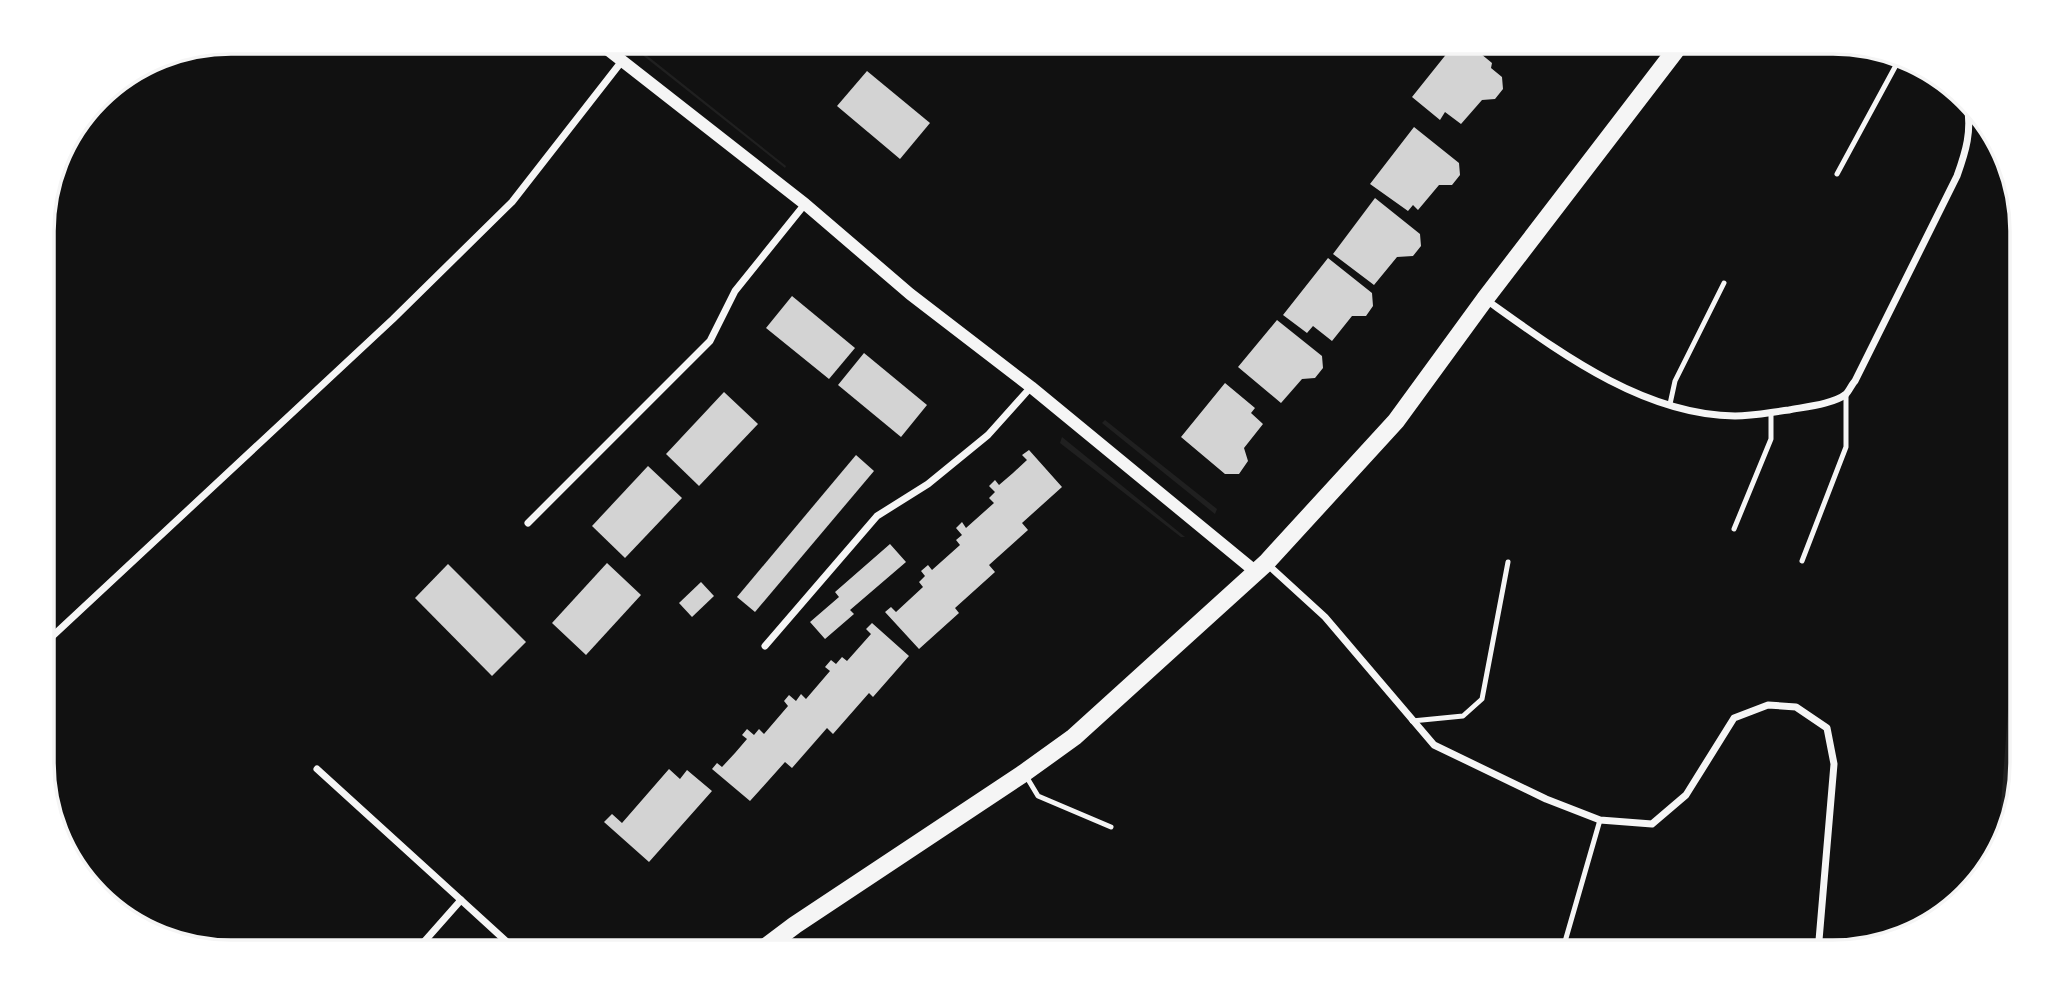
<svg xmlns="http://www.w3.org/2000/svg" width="2064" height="994" font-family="Spectral,serif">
	<rect width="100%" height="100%" fill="#111"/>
	<g fill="#202020">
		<polygon points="626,42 630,42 786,166 785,168"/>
		<polygon points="1105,420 1217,509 1215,514 1102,423"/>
		<polygon points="1062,437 1185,537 1181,537 1060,443"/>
		<path d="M2022 620C2022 673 2031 807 1998 846L2011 669Z"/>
	</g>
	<g fill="#d3d3d3">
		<polygon points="1456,42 1469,51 1475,49 1492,63 1491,68 1502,77 1503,89 1495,99 1482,100 1461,124 1445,112 1440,120 1412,97"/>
		<polygon points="1503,42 1530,42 1525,48 1516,48 1513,51"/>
		<polygon points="867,71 930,123 900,159 837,106"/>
		<polygon points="1414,127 1459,163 1460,175 1452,185 1439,185 1418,210 1413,205 1408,211 1370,184"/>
		<polygon points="1375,198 1420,234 1421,246 1413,256 1397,257 1374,285 1333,254"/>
		<polygon points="1328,258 1372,293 1373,306 1366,316 1352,316 1332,341 1313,326 1307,333 1283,315"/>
		<polygon points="792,296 855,348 829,379 766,328"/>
		<polygon points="1277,320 1322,356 1323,368 1315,378 1302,379 1281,403 1238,367"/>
		<polygon points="864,353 927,405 901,437 838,385"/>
		<polygon points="1225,383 1255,408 1251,413 1263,424 1244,448 1248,461 1239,474 1225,474 1181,437"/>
		<polygon points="724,392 758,424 699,486 666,454"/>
		<polygon points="1029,450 1062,487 1022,523 1028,530 989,565 995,572 955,608 959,613 919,649 885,612 891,607 896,612 923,587 919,582 925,576 921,571 928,565 932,570 960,545 956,540 962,535 956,528 962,522 966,528 994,503 989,498 995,492 989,486 995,480 999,485 1013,473 1027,460 1022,455"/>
		<polygon points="856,455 874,471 755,612 737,597"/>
		<polygon points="648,466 682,498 625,558 592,526"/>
		<polygon points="890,544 906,562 850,610 854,614 825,639 810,622 839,597 835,592"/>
		<polygon points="607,563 641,595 586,655 552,623"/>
		<polygon points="448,564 526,642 492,676 415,598"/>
		<polygon points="701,582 714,596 692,617 679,603"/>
		<polygon points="872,623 909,656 873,697 869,693 833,734 827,728 792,768 785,762 750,801 712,769 717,763 722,767 735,753 747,739 742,735 747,729 754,735 759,729 764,734 788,706 784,701 789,695 796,701 801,694 806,699 830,671 825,667 831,660 836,664 842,657 847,661 871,634 866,629"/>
		<polygon points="669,769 680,779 687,770 712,791 649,862 604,822 612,814 622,823"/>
	</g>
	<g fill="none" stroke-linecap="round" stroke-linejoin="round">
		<g stroke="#f5f5f5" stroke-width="5">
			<polyline points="1837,174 1901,56"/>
			<polyline points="1670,404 1675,381 1724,283"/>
			<polyline points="1734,529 1771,439 1771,412"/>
			<polyline points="1802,561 1846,447 1846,394"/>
			<polyline points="1412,721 1463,716 1482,699 1508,562"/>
			<polyline points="1026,776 1038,796 1111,827"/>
			<polyline points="1562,952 1600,820"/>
		</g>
		<g stroke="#f5f5f5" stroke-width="7">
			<path d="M1485 299C1558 351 1642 415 1735 416 1753 416 1772 412 1789 410 1804 407 1834 404 1846 394 1849 391 1852 384 1855 381L1957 176C1966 151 1972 131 1967 104"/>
			<polyline points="528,523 710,341 735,291 805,204"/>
			<polyline points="1266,563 1325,617 1434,745 1546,799 1600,820 1652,824 1686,795 1734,718 1768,705 1796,707 1827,728 1834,764 1818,952"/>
			<polyline points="43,645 393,319 512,202 622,61"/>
			<polyline points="765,646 877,516 928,484 988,435 1031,387"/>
			<polyline points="317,769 461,900 415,952"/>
			<polyline points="461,900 518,952"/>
		</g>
		<polyline stroke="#f5f5f5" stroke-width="12" points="598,42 805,204 910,294 1031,387 1256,572"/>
		<polyline stroke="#f5f5f5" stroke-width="18" points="759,952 795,925 1024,773 1074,737 1266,563 1396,421 1485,299 1682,42"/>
	</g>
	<path d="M0 0H2064V994H0ZM231 54H1833A177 177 0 0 1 2010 231V763A177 177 0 0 1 1833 940H231A177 177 0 0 1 54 763V231A177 177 0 0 1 231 54Z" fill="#fff" fill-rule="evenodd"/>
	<path fill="none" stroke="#f5f5f5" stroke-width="3.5" d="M231 54H1833A177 177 0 0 1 2010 231V763A177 177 0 0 1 1833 940H231A177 177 0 0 1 54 763V231A177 177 0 0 1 231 54Z"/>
</svg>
